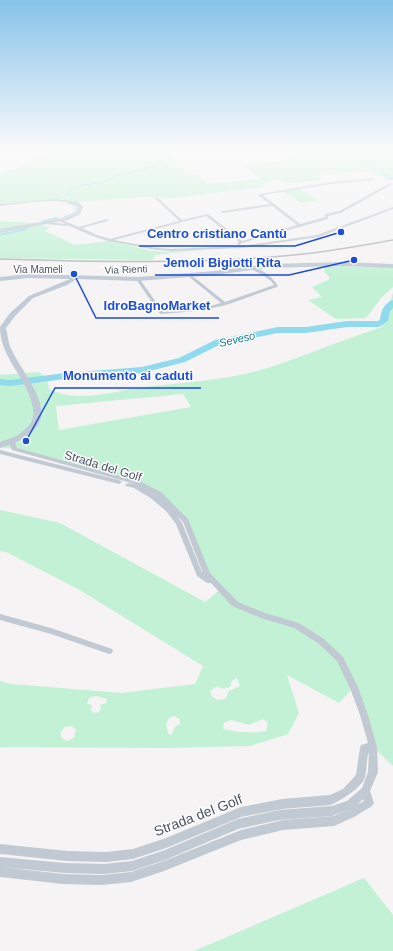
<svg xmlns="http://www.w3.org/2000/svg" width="393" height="951" font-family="Helvetica,sans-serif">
	<rect width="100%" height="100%" fill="#f5f3f3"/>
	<g fill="#c3f1d5" fill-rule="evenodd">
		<polygon points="86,149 175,149 168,156 178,163 186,173 196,174 207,184 259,179 245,166 312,155 300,149 393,149 393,178 380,176 367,171 320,175 320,180 288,183 275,179 263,186 263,187 174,198 147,197 74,202 55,200 0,205 0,173 31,164 33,161 29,158 44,159"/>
		<polygon points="300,189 318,200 301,203 283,191"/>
		<polygon points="0,221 23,222 50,227 45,231 75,245 110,241 148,250 162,252 200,249 204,252 200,250 155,255 153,260 0,258"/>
		<polygon points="324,266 393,267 393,287 381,298 366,318 336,319 308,300 322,297 312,287 328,280 330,278 324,271"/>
		<path d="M393 293V766L373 747 354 687 339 703 287 675 299 713 288 734 250 746 164 748 0 747V681L11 684 122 693 195 684 203 666 78 589 6 552 0 551V510L60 523 205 602 221 589 207 574 186 521 139 483 14 449 0 447V375L39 372 47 379 49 389C80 404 113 391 145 387 178 383 211 381 244 374 264 370 283 363 302 356 328 346 355 336 382 327ZM183 394 191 407 59 430 56 406ZM237 678 240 686 229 691 225 699 218 700 212 697 210 691 217 686 224 689 230 687 232 681ZM96 696 107 699 106 703 100 705 101 709 99 712 94 713 91 710 92 705 87 704 89 698ZM174 716 180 719V724L175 727 171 735 168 733 166 724 169 718ZM263 719 268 723 266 731C253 734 236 732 223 729L224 723 231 720 249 725ZM72 726 76 730 74 738 67 741 62 738 60 733 65 727Z"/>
		<polygon points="364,878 393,915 393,951 194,951"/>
	</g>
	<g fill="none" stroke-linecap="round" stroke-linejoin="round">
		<g stroke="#90daee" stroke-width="1">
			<polyline points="348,149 367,161 380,174 393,177"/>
			<polyline points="69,195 67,192 76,186 100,183 116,176 155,166 162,161 150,158 151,154 163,149"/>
			<polyline points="64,217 74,213 77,209 74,205 67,203"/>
			<polyline points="54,219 57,218"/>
		</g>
		<g stroke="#90daee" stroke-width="1.5">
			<polyline points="43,221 57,218"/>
			<polyline points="0,235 27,229"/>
		</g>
		<path fill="#90daee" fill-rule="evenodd" d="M393 300V308L390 311 388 321 379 327H347L306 333H278L221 344 185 362 142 373 65 379 10 386 0 385V379L10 380 65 373 142 367 179 358 215 340 278 327H306L347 321H377L380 320C381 311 384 303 393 300Z"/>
		<g fill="#c1cad2" fill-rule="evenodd">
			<polygon points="386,177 393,178 393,180 385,179"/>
			<polygon points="374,178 375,180 331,184 263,195 300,224 325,217 325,214 339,211 390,183 393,184 341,213 328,216 328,219 242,243 239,245 237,244 239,242 206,216 114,240 157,248 171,249 242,246 317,235 393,207 393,209 319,237 242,248 171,251 157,250 108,241 95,237 67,225 66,226 46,224 44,223 46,222 66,224 59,221 58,220 60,219 79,227 107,219 109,220 108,221 82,228 97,235 110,239 179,221 156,199 155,198 157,197 182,220 208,214 242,241 297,225 272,206 223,213 221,212 222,211 270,204 259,196 258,195 260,194 331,182"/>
			<path d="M251 267C261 268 273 277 278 286L277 287 226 305 199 311 160 314 136 279 139 278 163 312 199 309 221 303 188 276V274H190L225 302 274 285 271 281 264 276 251 269Z"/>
			<path d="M12 440 15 442 17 448 141 482 161 492 188 519 210 573 238 602 265 613 299 623 324 639 343 657 358 687 368 715 377 747 378 772 370 791 374 803 372 806 354 817 334 826 283 830 241 840 164 871 131 882 102 885 63 884 0 877V857L65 863 104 864 132 861 165 850 238 819 279 810 332 806 347 801 362 788 368 772 369 752C366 759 367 769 365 777 362 788 341 800 331 805L282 809 241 817 166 848 133 859 106 862 67 861 0 854V844L67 851 106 852 133 849 166 838 241 807 282 799 330 795 343 789 356 775 360 748 361 745 368 743 360 715 350 688 337 661 318 643 294 628 261 618 232 606 211 583H207L197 576 176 524 167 512 152 499 134 488 126 486 125 485 128 483 135 484 12 450 9 442ZM177 516 183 522 203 573 202 572 182 523ZM363 799 364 801 357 805ZM348 810 334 816 283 820 241 830 164 861 131 872 102 875 63 874 0 867 65 873 104 874 132 871 165 860 238 829 279 820 332 816Z"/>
			<polygon points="0,450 119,480 122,482 119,484 0,454"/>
			<polygon points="0,614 51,628 112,649 113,651 112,653 109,654 51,634 0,620"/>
		</g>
		<g fill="#c1cbd6" fill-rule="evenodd">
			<path d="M56 199 78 202 83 207 80 214 68 220 0 233V229L67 217 76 213 78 207C62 195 20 204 0 206V204Z"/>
			<path d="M345 262 393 264V268L345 266 267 268 215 275 138 281 77 279 67 285 33 298 15 316 6 328C7 333 8 338 9 343 16 367 57 406 35 429 26 439 13 444 0 448V442C7 439 17 437 22 432 30 426 35 419 33 409 29 379 0 359 0 327L10 313 29 296 70 279 28 278 0 281V277L28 274 138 277 215 271 267 264Z"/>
		</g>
		<path stroke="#b5b8bd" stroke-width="1.5" d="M0 259C98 262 196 264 294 255 327 252 360 246 393 240"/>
	</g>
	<linearGradient id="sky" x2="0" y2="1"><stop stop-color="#85c3ea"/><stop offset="0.53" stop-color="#fafafa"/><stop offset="1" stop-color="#fafafa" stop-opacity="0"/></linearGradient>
	<rect width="393" height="282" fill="url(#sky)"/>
	<g text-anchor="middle" stroke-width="3" stroke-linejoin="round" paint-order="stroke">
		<g font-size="10" fill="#4a5661" stroke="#fff">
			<text x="38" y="273">Via Mameli</text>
			<text transform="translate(126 269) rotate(-2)" y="4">Via Rienti</text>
		</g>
		<g font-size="11" font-style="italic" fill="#0c7c9b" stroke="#fff">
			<text transform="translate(237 339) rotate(-13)" y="4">Seveso</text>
		</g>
		<g font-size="12" fill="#4a5661" stroke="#fff">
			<text transform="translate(103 466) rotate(17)" y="4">Strada del Golf</text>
		</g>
		<g font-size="14" fill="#4a5661" stroke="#fff">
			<text transform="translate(198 815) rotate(-21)" y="5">Strada del Golf</text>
		</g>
	</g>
	<path fill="none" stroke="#1d4ed8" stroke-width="1.5" d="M341 232L295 246H139M354 260L289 275H155M74 274L96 318H219M26 441L55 388H201"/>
	<g fill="#1d4ed8" stroke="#fff" stroke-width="1.5">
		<circle cx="341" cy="232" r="4"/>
		<circle cx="354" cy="260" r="4"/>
		<circle cx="74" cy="274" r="4"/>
		<circle cx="26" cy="441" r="4"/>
	</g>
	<g font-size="13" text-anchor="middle" font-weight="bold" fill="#1d4ed8" stroke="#fff" stroke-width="3" stroke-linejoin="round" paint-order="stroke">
		<text x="217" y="238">Centro cristiano Cantù</text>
		<text x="222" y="267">Jemoli Bigiotti Rita</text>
		<text x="157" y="310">IdroBagnoMarket</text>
		<text x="128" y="380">Monumento ai caduti</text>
	</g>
</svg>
